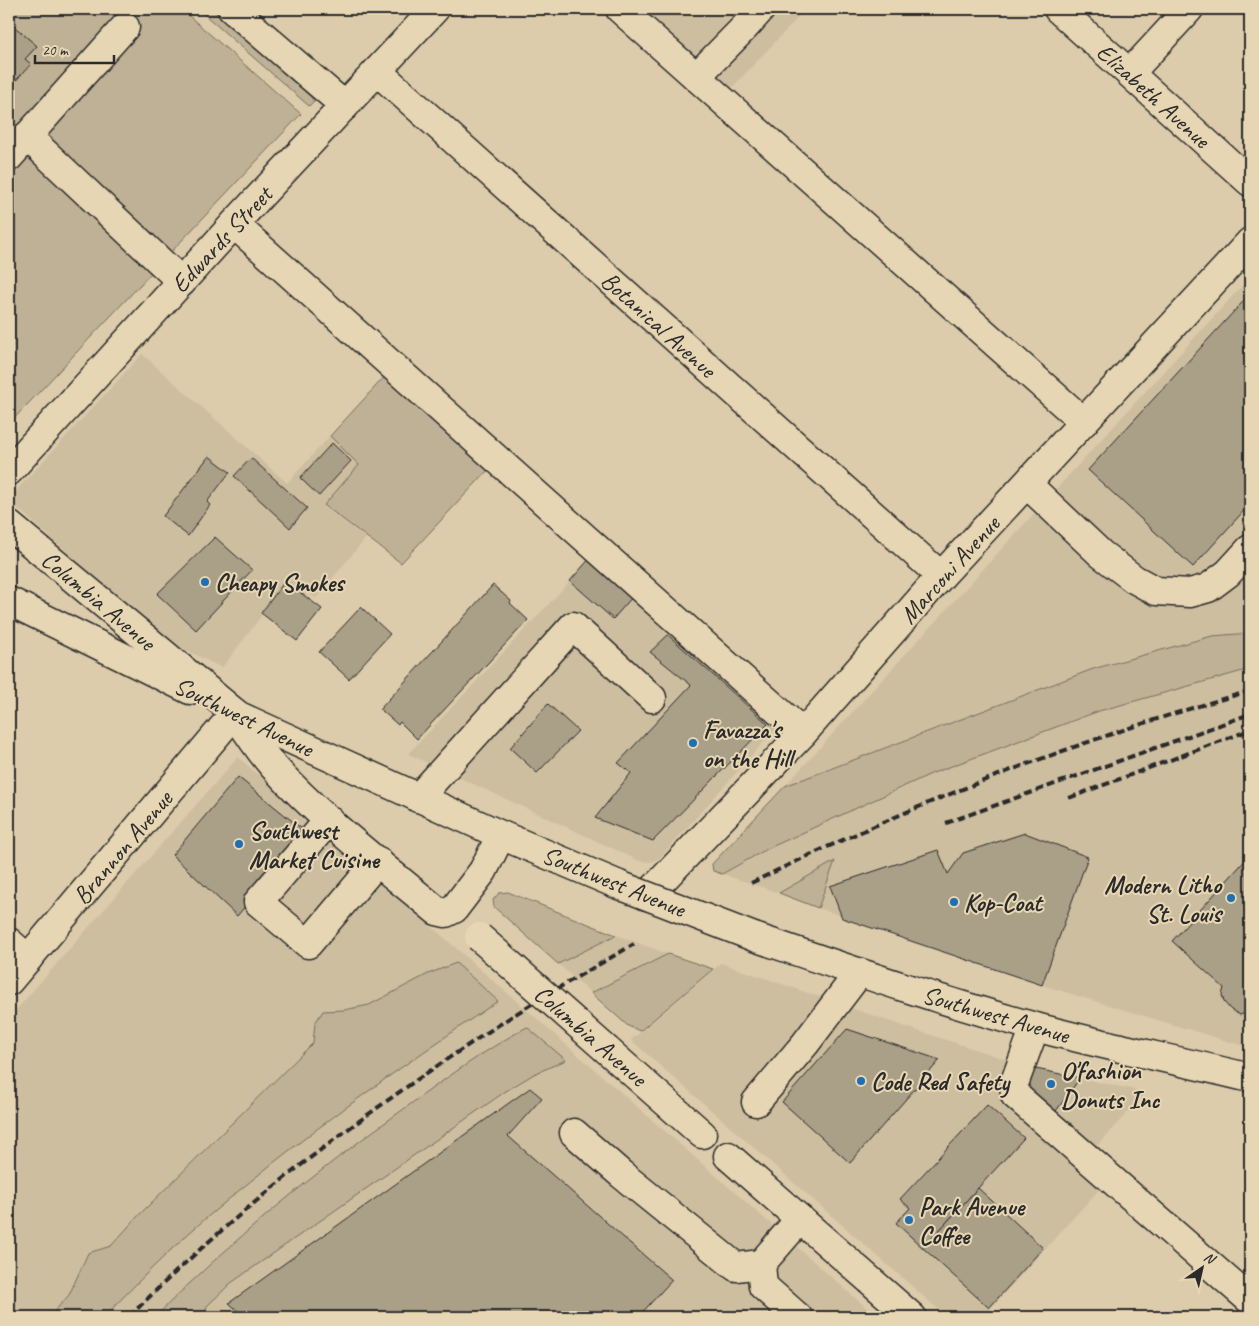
<svg xmlns="http://www.w3.org/2000/svg" width="1259" height="1326" font-family="Caveat,sans-serif">
	<rect width="100%" height="100%" fill="#dcccab"/>
	<filter id="ink" filterUnits="userSpaceOnUse"><feTurbulence type="fractalNoise" baseFrequency=".02" numOctaves="2"/><feDisplacementMap in="SourceGraphic" scale="10" xChannelSelector="R" yChannelSelector="G"/><feConvolveMatrix kernelMatrix="1 2 1 2 8 2 1 2 1" color-interpolation-filters="sRGB"/></filter>
	<g filter="url(#ink)">
		<g fill="#cdbea0">
			<polygon points="636,9 806,9 728,92"/>
			<polygon points="1250,277 1250,633 1212,636 1093,669 785,786"/>
			<polygon points="142,354 287,483 330,436 359,465 324,505 366,538 316,598 287,582 222,668 162,638 13,504 13,495 22,484"/>
			<polygon points="592,558 779,725 660,858 651,862 640,861 408,754"/>
			<polygon points="1250,669 1250,1048 1042,985 818,908 834,862 779,893 722,874 767,849 932,773 1099,711"/>
			<polygon points="238,757 877,1317 9,1317 9,1018"/>
			<polygon points="616,935 668,954 591,993 558,964"/>
			<polygon points="721,963 906,1027 1036,1069 1146,1092 1093,1150 1116,1171 983,1317 947,1317 631,1040"/>
		</g>
		<g fill="#beb195" stroke="#746e60">
			<polygon points="9,9 181,9 301,114 9,424 9,85 11,86 30,64 25,59 37,46 9,22"/>
			<polygon points="198,9 211,9 311,97 314,101 309,106"/>
			<polygon points="387,374 491,467 401,563 324,505 359,465 330,436"/>
			<polygon points="1250,633 1250,669 1099,711 933,773 767,849 722,874 713,871 712,864 785,786 1093,669 1212,636"/>
			<polygon points="835,861 818,908 779,893"/>
			<polygon points="508,892 616,935 558,964 494,907 493,900 499,893"/>
			<polygon points="668,954 713,969 640,1031 628,1026 591,993"/>
			<path d="M456 963 498 1001C397 1069 297 1140 204 1220 169 1250 136 1284 104 1317H49L69 1295 88 1253 111 1246 139 1215 313 1043 315 1023 323 1011 344 1010 369 1005 428 974Z"/>
			<path d="M527 1027 566 1060 534 1074 506 1091 231 1283 207 1306 204 1317H155C231 1241 314 1173 401 1111 442 1081 483 1051 527 1027Z"/>
		</g>
		<g fill="#aa9f87" stroke="#2b2b2b">
			<polygon points="9,22 37,46 25,59 31,64 11,86 9,85"/>
			<polygon points="1250,294 1250,504 1193,567 1088,470"/>
			<polygon points="332,443 351,461 319,496 300,478"/>
			<polygon points="209,456 230,472 207,502 210,505 188,536 163,516"/>
			<polygon points="251,458 307,508 290,528 234,476"/>
			<polygon points="215,537 252,570 196,630 157,594"/>
			<polygon points="591,557 634,595 613,619 570,581"/>
			<polygon points="285,581 322,609 297,641 261,613"/>
			<polygon points="493,585 511,601 510,603 528,620 417,739 400,722 398,725 380,709"/>
			<polygon points="361,607 390,634 349,679 319,652"/>
			<polygon points="668,635 768,724 653,841 595,818 631,773 618,763 691,685 650,652"/>
			<polygon points="548,704 578,731 537,773 510,748"/>
			<polygon points="238,777 307,833 237,916 172,855"/>
			<polygon points="1025,833 1088,857 1042,985 842,918 830,886 938,850 948,874 963,853"/>
			<polygon points="1250,855 1250,1014 1248,1012 1240,1015 1231,1010 1224,1002 1222,995 1224,988 1172,941"/>
			<polygon points="847,1029 940,1060 850,1163 782,1102"/>
			<polygon points="1036,1069 1080,1078 1056,1111 1022,1090"/>
			<polygon points="530,1088 542,1098 508,1136 672,1280 638,1317 245,1317 229,1303"/>
			<polygon points="987,1105 1024,1138 923,1248 896,1223 910,1208 900,1199"/>
			<polygon points="978,1188 1043,1248 989,1308 923,1248"/>
		</g>
		<g fill="none" stroke-linecap="round" stroke-linejoin="round">
			<g stroke="#2b2b2b" stroke-width="31">
				<g id="minor">
					<polyline points="232,9 345,106"/>
					<polyline points="620,9 1084,422"/>
					<polyline points="1058,9 1250,182"/>
					<polyline points="377,71 941,576"/>
					<polyline points="1130,73 1189,9"/>
					<polyline points="696,77 745,27 761,9"/>
					<polyline points="27,136 182,282"/>
					<polyline points="9,157 125,27"/>
					<polyline points="234,224 803,733"/>
					<polyline points="9,471 234,224 435,9"/>
					<polyline points="1027,484 1101,554 1134,579 1156,591 1190,593 1208,588 1228,573 1250,549"/>
					<path d="M9 525 235 713C247 732 259 750 273 766 322 820 382 865 437 911L446 913 454 909 483 871 501 835"/>
					<polyline points="9,601 190,690"/>
					<polyline points="235,714 501,835 619,885"/>
					<polyline points="418,798 573,626 652,698"/>
					<polyline points="329,820 258,902 308,944 378,861"/>
					<polyline points="647,896 803,733 941,576 1250,242"/>
					<path d="M754 937C846 968 938 1000 1032 1026 1104 1046 1178 1060 1250 1078"/>
					<polyline points="9,942 28,959"/>
					<polyline points="9,981 235,713"/>
					<polyline points="1035,1027 1014,1084 1015,1095 1250,1300"/>
					<polyline points="607,1050 702,1134"/>
					<polyline points="756,1102 805,1044 859,973"/>
					<polyline points="574,1133 621,1174 736,1267 761,1264 800,1219"/>
					<polyline points="728,1156 912,1317"/>
					<polyline points="761,1264 763,1286 798,1317"/>
				</g>
			</g>
			<use href="#minor" stroke="#e7d6b3" stroke-width="28"/>
			<g stroke="#2b2b2b" stroke-width="4" stroke-dasharray="8 4" stroke-linecap="butt">
				<polyline points="1069,798 1250,730"/>
				<polyline points="946,823 1250,714"/>
				<path d="M751 883C913 804 1077 740 1250 691"/>
				<path d="M129 1317C242 1203 373 1106 508 1019 549 992 592 969 634 944"/>
			</g>
			<g stroke="#2b2b2b" stroke-width="31" stroke-linecap="butt">
				<g id="minor-bridge">
					<polyline points="619,885 754,937"/>
					<polyline points="479,937 607,1050"/>
				</g>
			</g>
			<use href="#minor-bridge" stroke="#e7d6b3" stroke-width="28"/>
		</g>
	</g>
	<g fill="#1f6fb2" stroke="#e7d6b3" stroke-width="2">
		<circle cx="205" cy="582" r="5"/>
		<circle cx="693" cy="743" r="5"/>
		<circle cx="239" cy="844" r="5"/>
		<circle cx="1231" cy="898" r="5"/>
		<circle cx="954" cy="902" r="5"/>
		<circle cx="861" cy="1081" r="5"/>
		<circle cx="1051" cy="1084" r="5"/>
		<circle cx="909" cy="1220" r="5"/>
	</g>
	<g text-anchor="middle" stroke-width="4" stroke-linejoin="round" paint-order="stroke">
		<g font-size="25" fill="#2b2b2b" stroke="#e7d6b3">
			<text transform="translate(1154 95) rotate(42)" y="9">Elizabeth Avenue</text>
			<text transform="translate(221 239) rotate(-47)" y="9">Edwards Street</text>
			<text transform="translate(659 324) rotate(42)" y="9">Botanical Avenue</text>
			<text transform="translate(949 569) rotate(-48)" y="9">Marconi Avenue</text>
			<text transform="translate(99 600) rotate(40)" y="9">Columbia Avenue</text>
			<text transform="translate(244 716) rotate(26)" y="9">Southwest Avenue</text>
			<text transform="translate(122 847) rotate(-50)" y="9">Brannon Avenue</text>
			<text transform="translate(614 881) rotate(22)" y="9">Southwest Avenue</text>
			<text transform="translate(996 1014) rotate(16)" y="9">Southwest Avenue</text>
			<text transform="translate(591 1035) rotate(41)" y="9">Columbia Avenue</text>
		</g>
		<g font-size="25" font-weight="bold" fill="#2b2b2b" stroke="#e7d6b3" text-anchor="start">
			<text x="215" y="591">Cheapy Smokes</text>
			<text x="703" y="738">Favazza's<tspan x="703" dy="29">on the Hill</tspan></text>
			<text x="249" y="839">Southwest<tspan x="249" dy="29">Market Cuisine</tspan></text>
			<text x="1221" y="893" text-anchor="end">Modern Litho<tspan x="1221" dy="29">St. Louis</tspan></text>
			<text x="964" y="911">Kop-Coat</text>
			<text x="1061" y="1079">O'fashion<tspan x="1061" dy="29">Donuts Inc</tspan></text>
			<text x="871" y="1090">Code Red Safety</text>
			<text x="919" y="1215">Park Avenue<tspan x="919" dy="29">Coffee</tspan></text>
		</g>
	</g>
	<rect width="1259" height="1326" fill="none" stroke="#e7d6b3" stroke-width="30"/>
	<rect x="15" y="15" width="1229" height="1296" fill="none" stroke="#2b2b2b" stroke-width="2" filter="url(#ink)"/>
	<g transform="translate(1202 1268) rotate(34)" stroke="#e7d6b3" stroke-width="4" paint-order="stroke">
	<path d="M0-4L9 19L0 12L-9 19Z" fill="#2b2b2b"/>
	<text y="-8" font-size="14" font-weight="bold" text-anchor="middle" fill="#2b2b2b">N</text>
	</g>
	<path d="M35 55v8h79v-8" fill="none" stroke="#2b2b2b" stroke-width="2.5"/>
	<text x="42" y="55" font-size="15" fill="#2b2b2b" stroke="#e7d6b3" stroke-width="4" paint-order="stroke">20 m</text>
</svg>
